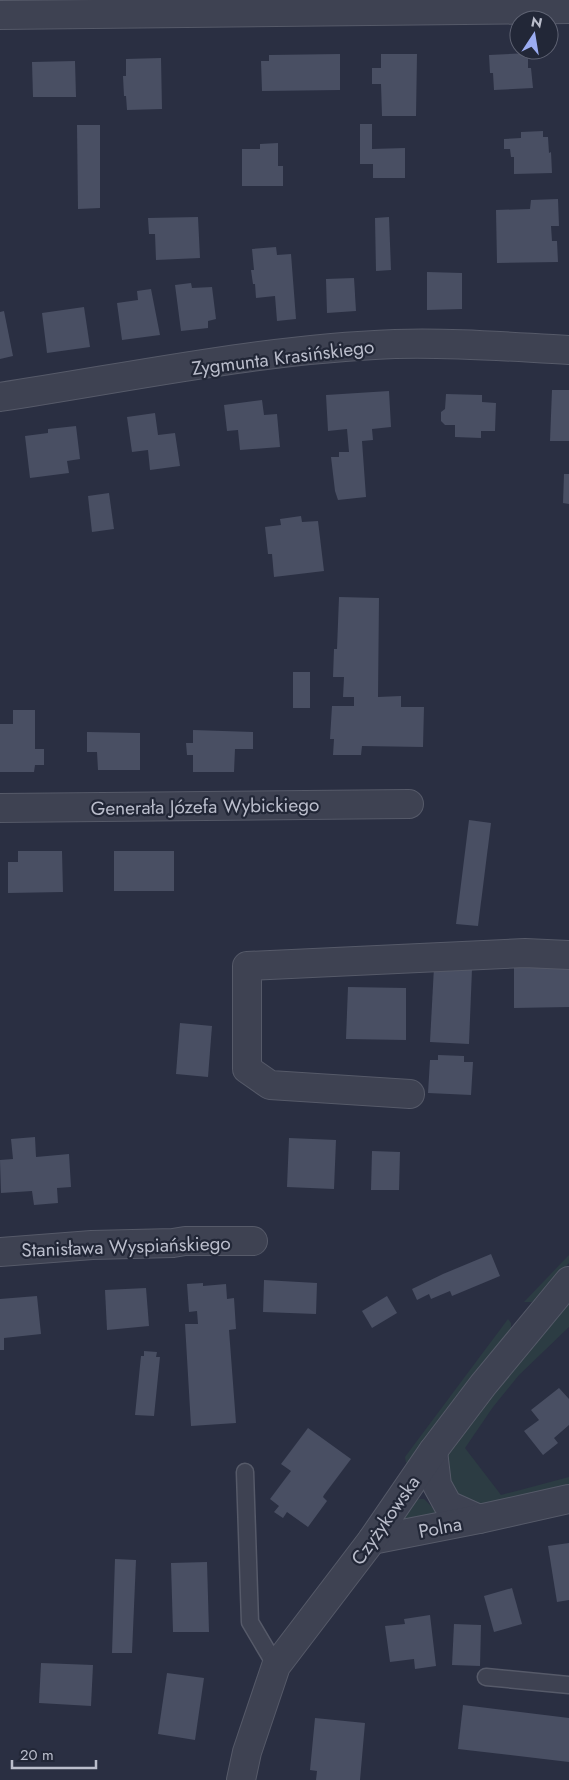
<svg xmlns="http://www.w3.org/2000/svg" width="569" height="1780" font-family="Jost,sans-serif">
	<rect width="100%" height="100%" fill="#2a2f42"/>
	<g fill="#2c3c43">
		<polygon points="569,1255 569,1263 532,1302 524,1302"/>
		<polygon points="569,1300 569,1327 519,1375 493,1407 465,1448 501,1495 569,1477 569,1487 485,1506 465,1502 452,1490 446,1456 487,1401"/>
		<polygon points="508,1319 511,1323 511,1328 411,1460 406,1463 405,1457"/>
		<polygon points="418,1499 424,1499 437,1512 436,1516 404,1523 403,1518 414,1500"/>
	</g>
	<g fill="#494f63">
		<polygon points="528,53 528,68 531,68 533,88 494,90 493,73 490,73 489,55"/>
		<polygon points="340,54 340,90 262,91 261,61 269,61 269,55"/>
		<polygon points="381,54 417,54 416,116 382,116 381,84 372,84 372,68 381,68"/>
		<polygon points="161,58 162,109 127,110 126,96 124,96 123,76 126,76 126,59"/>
		<polygon points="75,61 76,97 33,97 32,62"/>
		<polygon points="360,124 372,124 372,149 405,148 405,178 373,178 373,164 360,164"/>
		<polygon points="77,125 100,125 100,208 78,209"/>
		<polygon points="543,131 543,137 548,137 549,153 551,152 552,173 514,174 514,157 511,157 510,149 504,149 504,139 521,138 521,132"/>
		<polygon points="278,143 278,166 283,166 283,186 242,186 242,149 260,149 260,144"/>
		<polygon points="558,199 559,226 551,226 552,241 557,241 558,262 497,263 496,210 530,209 531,200"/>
		<polygon points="198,217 200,258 156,260 155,234 149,234 148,218"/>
		<polygon points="389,217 391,270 376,271 375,218"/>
		<polygon points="276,247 277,255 291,254 296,319 277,321 275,296 256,298 255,284 253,284 251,270 254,270 252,249"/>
		<polygon points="427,272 462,273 462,309 427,310"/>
		<polygon points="354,278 356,311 327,313 326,279"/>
		<polygon points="191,283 192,288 212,287 216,319 208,321 208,328 181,331 175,285"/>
		<polygon points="151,289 160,335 122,340 117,303 138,300 137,291"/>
		<polygon points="84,307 90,347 47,353 42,313"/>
		<polygon points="4,311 13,356 0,359 0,312"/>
		<polygon points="552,390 569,390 569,441 550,441"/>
		<polygon points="389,391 391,427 372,429 373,440 362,441 366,497 338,500 335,491 331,457 339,457 339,452 349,452 347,429 328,431 326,395"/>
		<polygon points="446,394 482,395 482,402 496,403 495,431 481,431 481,438 455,437 455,425 445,425 441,421 441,412 445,409"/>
		<polygon points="262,400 264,415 277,414 280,447 240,450 238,430 227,431 224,405"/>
		<polygon points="155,413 158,435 175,433 180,466 150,470 148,450 132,452 127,417"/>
		<polygon points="76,426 80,459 67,461 69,473 30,478 25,436 48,433 48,429"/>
		<polygon points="564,474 569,474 569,504 563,503"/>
		<polygon points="109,493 114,529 92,532 88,496"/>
		<polygon points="301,516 302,522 318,521 324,571 274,577 272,554 268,554 265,527 281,525 280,519"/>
		<polygon points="339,597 379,598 378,697 401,696 401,707 424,707 423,747 362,746 361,755 333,755 334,739 330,739 332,706 354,706 354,697 343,697 344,677 333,677 334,649 337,649"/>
		<rect x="293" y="672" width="17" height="36"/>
		<polygon points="13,710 35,710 35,749 44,749 44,765 35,765 34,772 0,772 0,724 13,724"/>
		<polygon points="193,730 253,732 253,749 235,749 234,772 193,772 193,755 187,755 186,743 193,743"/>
		<polygon points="87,732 140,733 140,770 98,770 97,752 87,752"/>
		<polygon points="469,820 491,823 478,926 456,924"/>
		<polygon points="18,851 62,851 63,892 8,893 8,862 18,862"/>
		<rect x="114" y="851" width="60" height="40"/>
		<polygon points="434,967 472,969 469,1044 430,1042"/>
		<polygon points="514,968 569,968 569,1007 514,1008"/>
		<polygon points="348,987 406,988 406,1040 346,1039"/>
		<polygon points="180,1023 212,1026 208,1077 176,1074"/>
		<polygon points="438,1055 464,1056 464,1062 473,1062 471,1095 428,1093 430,1060 438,1060"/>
		<polygon points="35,1137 36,1157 69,1154 71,1187 57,1188 58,1203 34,1205 32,1191 1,1193 0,1160 13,1159 11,1139"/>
		<polygon points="289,1138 336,1140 334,1189 287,1187"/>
		<polygon points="372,1151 400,1152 399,1190 371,1190"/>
		<polygon points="491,1254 500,1276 452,1296 450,1291 431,1299 429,1294 417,1300 412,1289 443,1274"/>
		<polygon points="264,1280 317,1283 316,1314 263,1312"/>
		<polygon points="203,1283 203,1286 226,1284 227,1299 234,1298 236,1329 229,1330 236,1423 191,1426 185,1324 198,1324 197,1311 189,1312 187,1284"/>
		<polygon points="146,1288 149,1326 107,1330 105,1290"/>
		<polygon points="37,1296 41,1334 4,1338 4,1350 0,1350 0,1299"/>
		<polygon points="387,1296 397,1313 372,1328 362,1311"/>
		<polygon points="144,1351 157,1352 156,1357 160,1357 154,1416 135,1415 141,1356 144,1356"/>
		<polygon points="559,1388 569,1399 569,1425 554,1438 558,1443 543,1455 524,1431 539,1420 531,1410"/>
		<polygon points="308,1428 351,1459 324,1495 323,1497 327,1501 308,1527 287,1512 283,1518 274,1512 279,1506 270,1499 291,1471 281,1464"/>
		<polygon points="569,1543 569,1600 557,1602 548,1546"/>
		<polygon points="115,1559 136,1560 132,1653 112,1653"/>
		<polygon points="207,1562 209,1632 173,1632 171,1563"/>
		<polygon points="512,1588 522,1624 494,1632 484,1596"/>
		<polygon points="430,1615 436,1666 415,1669 414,1659 390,1662 385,1626 405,1624 404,1619"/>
		<polygon points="454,1624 481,1625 480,1666 452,1665"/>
		<polygon points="41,1663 93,1665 91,1706 39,1703"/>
		<polygon points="167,1673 204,1678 195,1740 158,1734"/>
		<polygon points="463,1705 569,1718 569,1762 458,1749"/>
		<polygon points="315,1718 365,1723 360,1780 316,1780 317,1771 310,1770"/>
	</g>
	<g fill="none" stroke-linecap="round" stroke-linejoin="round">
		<g stroke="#565a69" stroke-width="19">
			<g id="service">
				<polyline points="245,1472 250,1622 276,1666"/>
				<polyline points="486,1677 569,1685"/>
			</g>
		</g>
		<g stroke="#565a69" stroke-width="30">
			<g id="minor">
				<polyline points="0,15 569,9"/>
				<path d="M0 397C131 377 262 349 395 344 452 342 511 347 569 350"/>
				<polyline points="0,808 409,804"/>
				<polyline points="410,1094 270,1085 247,1069 247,966 525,953 569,955"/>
				<polyline points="0,1252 92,1245 173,1243 185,1241 253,1241"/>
				<polyline points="433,1451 437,1485 448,1505 479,1519"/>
				<polyline points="372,1540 479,1519 569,1499"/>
				<polyline points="241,1780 247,1752 276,1666 372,1540 433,1451 483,1385 569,1281"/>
			</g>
		</g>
		<use href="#service" stroke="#3e4252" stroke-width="16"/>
		<use href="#minor" stroke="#3e4252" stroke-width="28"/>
	</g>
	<g text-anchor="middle" stroke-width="4.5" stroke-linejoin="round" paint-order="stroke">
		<g font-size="19" fill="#bbbecc" stroke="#222737">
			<text transform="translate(283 357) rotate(-7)" y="7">Zygmunta Krasińskiego</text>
			<text transform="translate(205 806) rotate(-1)" y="7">Generała Józefa Wybickiego</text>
			<text transform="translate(126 1246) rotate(-2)" y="7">Stanisława Wyspiańskiego</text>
			<text transform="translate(385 1520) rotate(-55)" y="7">Czyżykowska</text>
			<text transform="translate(440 1527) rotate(-11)" y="7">Polna</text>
		</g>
	</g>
	<g transform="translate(534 35) rotate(12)"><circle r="24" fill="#222737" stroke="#5f6373"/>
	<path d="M0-4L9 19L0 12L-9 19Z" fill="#9bacf1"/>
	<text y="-8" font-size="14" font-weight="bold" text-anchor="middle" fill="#bbbecc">N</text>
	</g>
	<path d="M12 1760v8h84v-8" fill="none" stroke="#bbbecc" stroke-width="2.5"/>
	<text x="20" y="1760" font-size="15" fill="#bbbecc" stroke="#222737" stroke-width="4" paint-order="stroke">20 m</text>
</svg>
